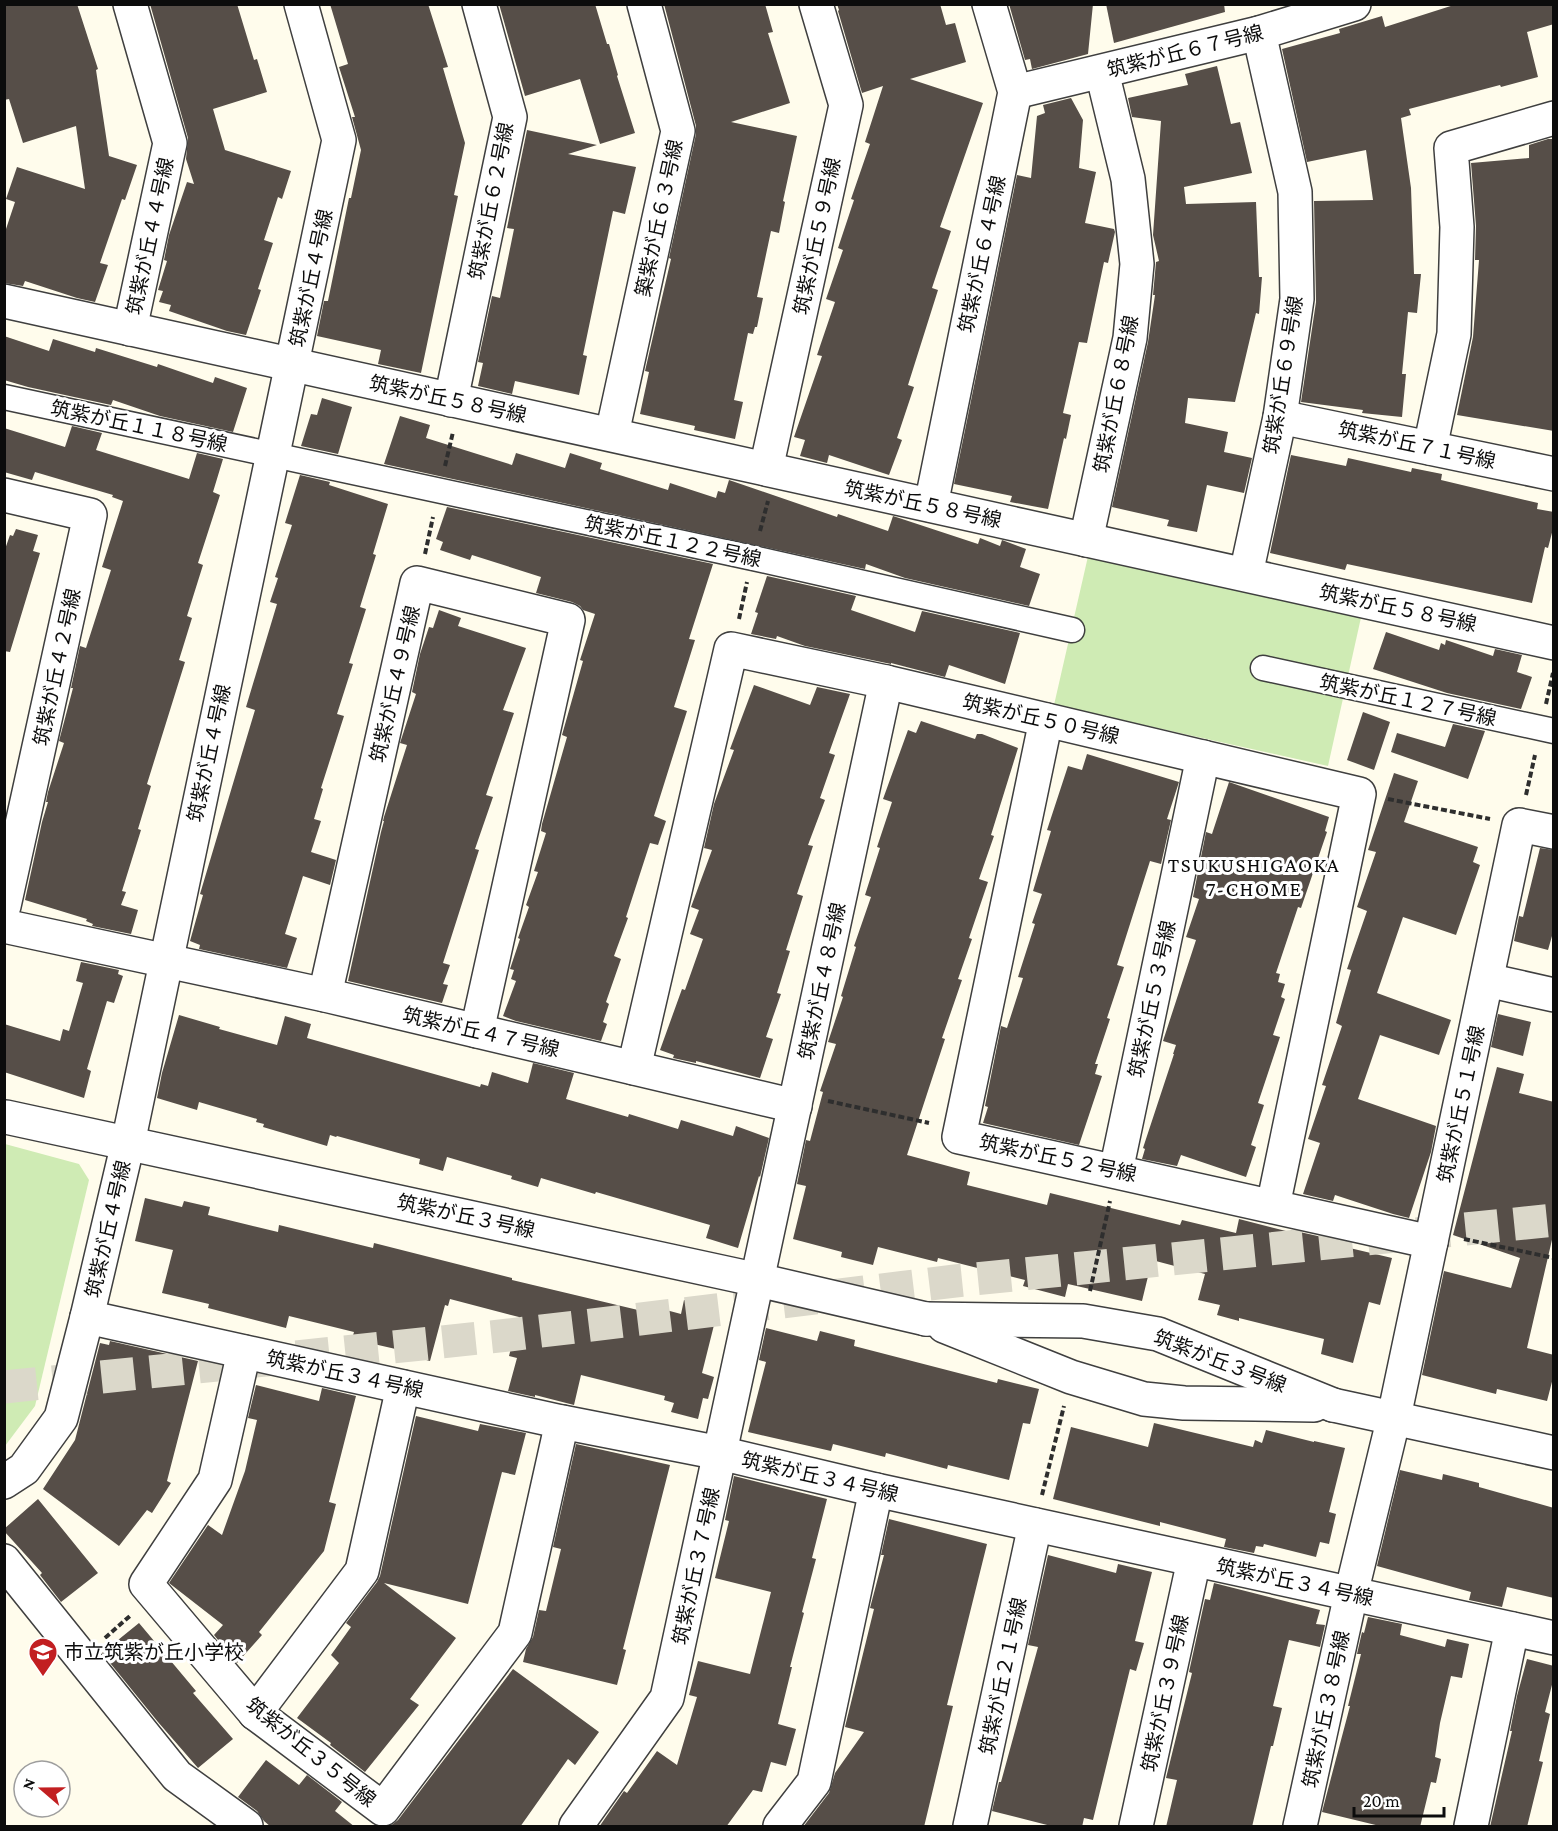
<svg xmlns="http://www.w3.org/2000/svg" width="1558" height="1831" font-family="'Crimson Pro','Noto Sans JP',serif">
	<rect width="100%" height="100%" fill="#fffcec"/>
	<g fill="#cfebb4">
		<polygon points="1089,552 1362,613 1328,766 1054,705"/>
		<polygon points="5,1144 79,1164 89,1180 35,1406 5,1446"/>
	</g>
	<g fill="#564e48">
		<polygon points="4,4 77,4 98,69 96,70 109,156 137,165 125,200 122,199 100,263 108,265 95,302 77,298 25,281 23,286 4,283 4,235 15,202 6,199 17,167 85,189 76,126 23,143 9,99 4,100"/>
		<polygon points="150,4 237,4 254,60 257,59 267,92 213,109 225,150 291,171 282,199 278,197 264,240 273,243 258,289 261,290 246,335 227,331 169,311 171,305 159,302 163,291 158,290 167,261 164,260 169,235 187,182 194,184 186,159 188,138"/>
		<polygon points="330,4 428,4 448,67 443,68 465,143 454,195 458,196 421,373 378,364 381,350 317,336 324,301 328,301 349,198 351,198 361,150 352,117 355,117 339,67 348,64"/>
		<polygon points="499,4 595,4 607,44 609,44 618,75 617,76 635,133 600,144 580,79 525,96"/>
		<polygon points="664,4 765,4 773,32 768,33 790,103 731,122 797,136 783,201 785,202 779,233 771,231 757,297 763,298 757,327 755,327 753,334 748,333 734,400 743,402 735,439 694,430 695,426 640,414 649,372 645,371 671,259 669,258 696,134 696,126 684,80"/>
		<polygon points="837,4 940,4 946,25 955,23 966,62 910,79 983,103 940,227 951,231 932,288 938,290 908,385 914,387 897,438 902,440 889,475 829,455 827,463 800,456 805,440 794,437 822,356 817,355 835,302 826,299 843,250 838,248 854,200 851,199 870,144 865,142 883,86 862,93 838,11 839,10"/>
		<polygon points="1009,4 1093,4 1088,54 1032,69 1030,59 1025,60"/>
		<polygon points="1106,4 1224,4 1225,12 1114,43"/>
		<polygon points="1457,4 1554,4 1554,24 1527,32 1538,77 1501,87 1500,85 1409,109 1411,115 1401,118 1411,188 1414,274 1421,274 1417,313 1408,312 1402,374 1406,374 1402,417 1362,413 1363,410 1301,402 1316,302 1314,201 1373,200 1366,150 1307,162 1282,49 1340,33 1339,29 1382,16 1385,27"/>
		<polygon points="1217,66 1231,124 1240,122 1252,173 1184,187 1186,204 1256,202 1259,277 1262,277 1259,314 1256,313 1235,402 1188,398 1185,423 1228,432 1224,452 1252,458 1244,493 1207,485 1197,532 1167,526 1169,520 1112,507 1148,342 1155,295 1153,295 1156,262 1159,261 1153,235 1161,121 1132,117 1128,98 1188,85 1185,74"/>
		<polygon points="1071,98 1083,120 1079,168 1096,172 1085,223 1114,229 1115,232 1108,263 1104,262 1087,343 1079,342 1063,413 1071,415 1066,439 1064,438 1048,509 1010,502 1012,496 954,484 1017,175 1031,178 1037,116 1045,113 1043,105"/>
		<polygon points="527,130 597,145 568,154 636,167 625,214 613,211 583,355 587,356 579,395 515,381 512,394 478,386 483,363 478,362 492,296 500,298 514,229 507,228"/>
		<polygon points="1548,139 1554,139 1554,431 1457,415 1473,337 1479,260 1475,260 1476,226 1471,163 1529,158 1529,145"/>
		<polygon points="4,336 49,351 53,339 95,352 96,348 157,367 158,364 213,383 215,377 247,388 233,432 160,416 113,400 111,405 28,387 4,380"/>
		<polygon points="322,398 352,407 338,454 301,446 311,414 317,415"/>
		<polygon points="400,416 430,425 426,438 512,465 516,453 565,468 570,453 602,463 600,469 668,490 670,483 716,498 718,491 725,493 729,480 837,517 838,514 888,531 893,516 978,544 980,538 1000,546 1002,540 1026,549 1020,567 1040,574 1029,606 905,578 866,564 865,569 384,464"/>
		<polygon points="72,426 102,433 96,450 189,479 197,453 223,459 213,492 220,495 198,563 203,565 187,616 192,618 179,660 185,662 147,784 151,786 138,829 141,830 122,891 126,892 121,905 138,910 131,934 92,926 93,924 86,921 87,919 25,900 42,822 48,802 46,802 48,792 64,743 59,741 73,688 71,688 80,646 86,648 111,570 102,567 123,501 112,497 113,495 35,472 32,480 4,472 4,428 65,447"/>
		<polygon points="1291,455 1346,466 1348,458 1411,472 1412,468 1442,474 1441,480 1538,503 1537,509 1554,512 1554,525 1548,548 1545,547 1532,603 1347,564 1345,570 1270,553"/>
		<polygon points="300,475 330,482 329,485 388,504 373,554 376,555 360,607 366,609 349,663 353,664 337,714 344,716 321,788 323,789 314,819 321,821 311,852 336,860 330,885 303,876 285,934 297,938 287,968 199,949 200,945 190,941 203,895 200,894 255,710 246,707 277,604 270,602 278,578 275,577 292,525 285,523"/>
		<polygon points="447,507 713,564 689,639 695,640 674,707 687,711 654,816 666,821 658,845 650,843 626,917 628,918 614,956 621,959 606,1002 609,1004 603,1022 607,1024 601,1041 516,1021 503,1016 516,981 511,979 514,970 510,969 520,939 518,938 529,907 526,905 538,872 534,871 546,833 541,831 542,824 567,737 562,735 583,661 580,660 595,614 583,610 580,606 572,602 536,593 541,577 472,555 470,560 440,550 443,542 436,539"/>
		<polygon points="16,529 38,535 33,551 40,553 10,652 4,651 4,552 10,535 13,536"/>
		<polygon points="767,576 856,596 851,610 915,632 922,611 1020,633 1005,684 949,665 945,677 891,663 891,664 805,646 777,636 776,639 751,634 758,613 755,612"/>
		<polygon points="439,610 461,618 458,626 526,648 503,710 514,713 486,795 493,797 475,849 479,850 443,963 450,965 443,984 448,985 442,1003 348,981 381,832 384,821 383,821 384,817 407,745 400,743 416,694 412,692 420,654 429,627 433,628"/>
		<polygon points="1386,632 1439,650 1441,643 1445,645 1446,640 1493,656 1495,649 1522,655 1517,672 1532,677 1521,709 1447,693 1373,669"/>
		<polygon points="754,685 810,705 817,687 850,694 829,753 835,755 820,798 825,800 808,845 813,846 797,894 803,896 786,950 790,951 777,993 781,994 766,1037 773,1039 760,1078 696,1061 696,1063 673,1058 674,1055 660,1050 682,989 685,990 703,939 690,934 699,910 691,907 712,850 704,848 714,804 734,750 730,749"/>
		<polygon points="1363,712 1390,722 1374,770 1347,760"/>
		<polygon points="921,721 975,739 977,734 982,734 1018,748 991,835 994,836 979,879 988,882 969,938 972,939 958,979 962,980 942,1038 945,1039 907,1155 970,1172 967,1185 1047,1205 1050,1193 1180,1225 1182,1220 1236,1233 1239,1219 1290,1232 1291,1230 1322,1237 1320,1241 1392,1258 1380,1305 1369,1302 1353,1363 1321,1354 1324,1339 1239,1318 1239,1321 1217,1315 1220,1305 1198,1300 1205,1274 1152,1260 1142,1301 1068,1284 1065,1297 1023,1286 1025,1280 938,1258 937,1262 878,1247 873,1265 841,1257 842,1252 793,1239 806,1186 797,1184 806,1140 810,1141 823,1092 820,1091 836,1044 828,1042 843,997 841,996 856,947 854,946 871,897 865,895 880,848 877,847 892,802 883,799 908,730 916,733"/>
		<polygon points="1453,724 1485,731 1468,779 1391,752 1397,733 1445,747"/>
		<polygon points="1087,754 1179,782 1167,819 1171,820 1161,864 1150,861 1117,965 1124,967 1107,1018 1110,1019 1095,1064 1098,1064 1095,1074 1102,1076 1079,1145 983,1123 988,1107 985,1106 1001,1026 1007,1028 1023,978 1018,977 1035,924 1032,923 1042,894 1033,891 1051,831 1047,830 1068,766 1082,770"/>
		<polygon points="1394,773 1418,781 1404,822 1478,847 1473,862 1480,865 1456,935 1403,917 1377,993 1451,1020 1439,1055 1380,1035 1358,1099 1436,1126 1431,1152 1409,1218 1393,1214 1335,1195 1333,1201 1303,1194 1320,1143 1308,1139 1326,1086 1322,1085 1342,1026 1336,1023 1351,970 1347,969 1367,911 1357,907 1376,852 1368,850"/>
		<polygon points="1229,782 1329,817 1325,831 1327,832 1301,908 1298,907 1276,973 1280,974 1278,982 1285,984 1281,997 1285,999 1273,1035 1280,1037 1258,1103 1264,1105 1251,1145 1256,1147 1246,1177 1181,1155 1177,1166 1142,1159 1145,1149 1143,1148 1174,1054 1173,1054 1176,1045 1163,1041 1196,940 1186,937 1199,899 1193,897 1206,832 1212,834"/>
		<polygon points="1540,848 1554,850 1554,929 1548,950 1514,941 1519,916 1523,917"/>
		<polygon points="81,962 119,970 118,974 123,976 114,1003 107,1001 87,1069 91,1071 84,1098 4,1072 4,1024 60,1041 63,1029 69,1031 83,983 76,981"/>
		<polygon points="1498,1014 1531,1022 1523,1056 1491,1047"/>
		<polygon points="179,1015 220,1027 219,1029 277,1045 285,1016 311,1024 307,1038 480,1087 481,1084 488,1086 492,1072 528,1083 533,1063 574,1073 566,1099 628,1117 629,1114 678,1129 681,1120 733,1136 736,1126 769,1138 760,1177 759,1176 738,1248 706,1238 710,1225 596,1192 595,1194 541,1178 538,1187 511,1179 512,1176 447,1157 443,1171 419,1164 420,1159 337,1136 336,1137 330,1135 327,1146 263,1127 264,1124 256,1122 257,1119 199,1102 197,1110 157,1098 162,1073"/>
		<polygon points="1497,1067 1524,1074 1519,1093 1554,1102 1554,1231 1527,1348 1554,1355 1554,1374 1547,1401 1497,1389 1496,1394 1422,1375 1444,1271 1511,1288 1520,1258 1453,1235"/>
		<polygon points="145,1198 182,1207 184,1201 210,1207 208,1215 278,1232 279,1225 373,1248 374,1243 512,1278 512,1280 638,1310 640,1303 681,1314 684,1300 718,1309 702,1373 714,1377 708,1399 703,1398 698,1419 671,1412 674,1403 664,1400 665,1396 581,1375 574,1405 535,1395 535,1397 508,1391 517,1358 509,1356 519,1317 450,1299 448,1306 445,1305 430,1361 399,1353 400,1350 352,1339 354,1332 289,1316 286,1328 208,1308 209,1304 162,1293 173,1250 135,1241"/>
		<polygon points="766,1328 817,1341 820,1331 855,1340 854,1346 997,1383 998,1379 1039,1389 1030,1424 1023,1423 1009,1480 948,1465 947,1469 886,1453 885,1457 833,1444 831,1451 748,1432 766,1362 759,1360"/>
		<polygon points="110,1341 198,1361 167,1481 171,1483 152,1513 147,1510 119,1546 43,1489 75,1440 100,1343 109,1345"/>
		<polygon points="256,1385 319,1401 322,1388 356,1396 329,1502 336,1504 324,1551 259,1632 262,1635 237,1663 214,1635 223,1625 169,1583 208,1525 222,1535 245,1471 257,1420 248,1418"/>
		<polygon points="416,1416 478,1431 480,1424 526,1433 515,1475 502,1472 468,1604 384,1583 456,1638 410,1699 419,1705 365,1772 330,1745 331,1743 297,1718 339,1663 331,1655 351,1627 346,1623 377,1582 380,1576"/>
		<polygon points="1154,1423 1253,1447 1255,1440 1262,1443 1266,1430 1314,1442 1314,1441 1345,1448 1329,1512 1336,1514 1329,1544 1320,1542 1316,1557 1264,1544 1263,1547 1256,1546 1254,1553 1224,1547 1226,1539 1160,1522 1160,1526 1053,1499 1071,1427 1148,1447"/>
		<polygon points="576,1444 670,1465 623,1649 626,1650 617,1685 523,1662 526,1649 533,1637 539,1610 546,1611 561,1549 553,1547"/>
		<polygon points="1400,1470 1442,1480 1443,1474 1479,1483 1479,1487 1554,1508 1554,1598 1507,1587 1502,1607 1469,1600 1471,1592 1377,1566"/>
		<polygon points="734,1476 827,1499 812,1558 816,1559 802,1612 804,1613 790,1667 792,1667 778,1724 796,1729 786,1766 771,1762 762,1792 753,1790 726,1827 599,1827 624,1791 627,1793 657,1751 677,1765 697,1697 689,1695 698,1661 750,1674 771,1592 715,1578 729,1521 725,1520"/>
		<polygon points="38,1499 98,1573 61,1602 40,1575 42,1573 4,1531 4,1529"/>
		<polygon points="889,1519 987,1544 947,1705 953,1706 924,1827 803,1827 829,1793 835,1773 864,1732 845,1727 874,1609 870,1608 884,1555 881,1555"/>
		<polygon points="1048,1555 1116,1573 1118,1564 1152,1572 1135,1641 1144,1643 1136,1671 1130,1669 1093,1820 1084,1818 1082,1827 1055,1827 992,1811 999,1782 1001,1782 1038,1647 1028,1645"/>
		<polygon points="1214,1583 1320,1610 1316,1624 1325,1625 1320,1647 1289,1640 1273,1706 1282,1708 1273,1746 1271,1746 1252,1827 1166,1827 1177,1780 1166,1778 1192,1673 1189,1672 1205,1599 1210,1600"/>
		<polygon points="1368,1617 1402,1624 1400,1635 1445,1647 1447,1639 1469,1644 1462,1678 1451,1676 1440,1723 1435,1757 1441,1759 1436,1783 1431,1782 1420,1827 1384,1827 1322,1812 1350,1706 1348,1706 1361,1654 1357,1654 1362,1632 1364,1633"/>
		<polygon points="139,1623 196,1691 193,1693 233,1739 198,1768 158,1722 102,1653"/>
		<polygon points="1527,1659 1554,1666 1554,1677 1545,1712 1550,1714 1539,1761 1543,1762 1527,1827 1490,1827 1512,1731 1510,1731 1517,1696"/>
		<polygon points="513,1669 599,1732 575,1765 568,1759 520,1827 389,1827 398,1820"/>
		<polygon points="266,1760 299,1785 307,1775 342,1802 335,1811 355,1827 271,1827 264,1821 257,1811 238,1797"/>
	</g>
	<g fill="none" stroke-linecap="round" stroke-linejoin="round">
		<polyline stroke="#dbd8ca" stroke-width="33" stroke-dasharray="33 16" stroke-linecap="butt" points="4,1387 509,1335 955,1281 1554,1220"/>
		<g stroke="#3f3f3f" stroke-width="27">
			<g id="pedestrian">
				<polyline points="4,397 753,558 1072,630"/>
				<polyline points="1263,668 1554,731"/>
			</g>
		</g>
		<g stroke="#3f3f3f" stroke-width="36">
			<g id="minor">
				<polyline points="1015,92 1259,33 1354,4"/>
				<polyline points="4,301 1554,643"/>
				<polyline points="130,329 170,143 130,4"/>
				<polyline points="451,400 510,117 479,4"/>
				<polyline points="1280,417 1554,474"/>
				<polyline points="612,434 678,131 644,4"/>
				<polyline points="1430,448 1454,334 1457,227 1451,148 1554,118"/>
				<polyline points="766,469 846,105 816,4"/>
				<polyline points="4,495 90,515 4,906"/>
				<polyline points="931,505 1015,92 989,4"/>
				<polyline points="1086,540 1130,338 1137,264 1128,179 1102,72"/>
				<polyline points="1246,574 1280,417 1297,299 1295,192 1259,33"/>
				<polyline points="1046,720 959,1137 1431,1242"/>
				<polyline points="4,926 325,995 795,1106"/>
				<polyline points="1487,980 1554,995"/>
				<polyline points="325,995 417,583 568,620 477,1031"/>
				<polyline points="634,1068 731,649 886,682 1359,794 1273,1206"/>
				<polyline points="1116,1171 1203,757"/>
				<polyline points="87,1317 562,1422 720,1453 876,1490 1554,1638"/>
				<polyline points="926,1319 1083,1321 1158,1334 1333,1405"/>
				<polyline points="944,1326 1071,1377 1144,1399 1184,1403 1314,1405"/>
				<polyline points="244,1352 215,1480 146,1584 255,1713 383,1809 515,1633 562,1422"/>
				<polyline points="4,1561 177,1776 246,1826"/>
				<polyline points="255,1713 362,1571 403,1387"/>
				<polyline points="576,1826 667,1698 886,682"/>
				<polyline points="780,1826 814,1782 876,1490"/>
				<polyline points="970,1826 1035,1525"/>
				<polyline points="1136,1826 1194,1560"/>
				<polyline points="1300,1826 1351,1594 1394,1417 1519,825 1554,832"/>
				<polyline points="1471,1826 1512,1629"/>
			</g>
		</g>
		<g stroke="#3f3f3f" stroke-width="36">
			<g id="tertiary">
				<polyline points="6,1117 758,1280 926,1319"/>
				<polyline points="1333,1405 1554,1453"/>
				<polyline points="4,1482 24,1469 61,1418 87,1317 128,1143 339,140 301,4"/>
			</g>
		</g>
		<g stroke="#2e2e2e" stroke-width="4" stroke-dasharray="6 3" stroke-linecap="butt">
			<polyline points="445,466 453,432"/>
			<polyline points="760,531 768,501"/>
			<polyline points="425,554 433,517"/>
			<polyline points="739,619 747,582"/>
			<polyline points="1546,704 1553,673"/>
			<polyline points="1526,795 1535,755"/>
			<polyline points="1388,799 1490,819"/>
			<polyline points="828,1101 929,1123"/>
			<polyline points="1464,1239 1554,1258"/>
			<polyline points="1090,1291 1110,1201"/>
			<polyline points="1042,1495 1064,1406"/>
			<polyline points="105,1638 131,1615"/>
		</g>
		<use href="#pedestrian" stroke="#fff" stroke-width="24"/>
		<use href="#minor" stroke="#fff" stroke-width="33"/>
		<use href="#tertiary" stroke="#fff" stroke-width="33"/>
	</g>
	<defs>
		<g id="school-pin" transform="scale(1.5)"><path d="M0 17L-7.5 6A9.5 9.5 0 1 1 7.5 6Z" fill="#c21f21" stroke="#fff"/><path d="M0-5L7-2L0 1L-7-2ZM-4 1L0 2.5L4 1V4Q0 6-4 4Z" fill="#fff"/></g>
	</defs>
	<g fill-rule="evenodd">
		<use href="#school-pin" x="43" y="1652"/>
	</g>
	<g text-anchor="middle" stroke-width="6" stroke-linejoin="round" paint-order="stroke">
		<g font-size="20" fill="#0c0c0c" stroke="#fff">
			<text transform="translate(1185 51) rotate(-14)" y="7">筑紫が丘６７号線</text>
			<text transform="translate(491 201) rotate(-79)" y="7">筑紫が丘６２号線</text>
			<text transform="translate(659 218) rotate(-78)" y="7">築紫が丘６３号線</text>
			<text transform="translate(150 236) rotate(-78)" y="7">筑紫が丘４４号線</text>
			<text transform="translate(817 236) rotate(-78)" y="7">筑紫が丘５９号線</text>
			<text transform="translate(982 254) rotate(-78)" y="7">筑紫が丘６４号線</text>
			<text transform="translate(311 278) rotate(-78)" y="7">筑紫が丘４号線</text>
			<text transform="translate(1283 375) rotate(-81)" y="7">筑紫が丘６９号線</text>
			<text transform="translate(1116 394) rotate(-79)" y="7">筑紫が丘６８号線</text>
			<text transform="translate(448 399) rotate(12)" y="7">筑紫が丘５８号線</text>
			<text transform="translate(139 426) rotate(12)" y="7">筑紫が丘１１８号線</text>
			<text transform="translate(1417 445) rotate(12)" y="7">筑紫が丘７１号線</text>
			<text transform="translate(923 504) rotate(12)" y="7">筑紫が丘５８号線</text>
			<text transform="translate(673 541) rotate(12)" y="7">筑紫が丘１２２号線</text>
			<text transform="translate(1398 608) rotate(12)" y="7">筑紫が丘５８号線</text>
			<text transform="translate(57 667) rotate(-78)" y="7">筑紫が丘４２号線</text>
			<text transform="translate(395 684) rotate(-77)" y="7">筑紫が丘４９号線</text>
			<text transform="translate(1408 700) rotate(12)" y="7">筑紫が丘１２７号線</text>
			<text transform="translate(1041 719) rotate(13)" y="7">筑紫が丘５０号線</text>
			<text transform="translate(209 753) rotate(-78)" y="7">筑紫が丘４号線</text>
			<text transform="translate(822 981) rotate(-78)" y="7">筑紫が丘４８号線</text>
			<text transform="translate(1152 999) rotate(-78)" y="7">筑紫が丘５３号線</text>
			<text transform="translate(481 1032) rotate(13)" y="7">筑紫が丘４７号線</text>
			<text transform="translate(1461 1104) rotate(-78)" y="7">筑紫が丘５１号線</text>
			<text transform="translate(1058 1158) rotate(12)" y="7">筑紫が丘５２号線</text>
			<text transform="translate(466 1216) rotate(12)" y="7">筑紫が丘３号線</text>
			<text transform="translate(108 1229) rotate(-77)" y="7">筑紫が丘４号線</text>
			<text transform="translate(1220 1361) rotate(21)" y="7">筑紫が丘３号線</text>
			<text transform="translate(345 1374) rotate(12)" y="7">筑紫が丘３４号線</text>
			<text transform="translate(820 1477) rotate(13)" y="7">筑紫が丘３４号線</text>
			<text transform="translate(696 1566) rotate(-78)" y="7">筑紫が丘３７号線</text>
			<text transform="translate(1295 1582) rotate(12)" y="7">筑紫が丘３４号線</text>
			<text transform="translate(1003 1676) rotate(-78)" y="7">筑紫が丘２１号線</text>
			<text transform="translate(1165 1693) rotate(-78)" y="7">筑紫が丘３９号線</text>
			<text transform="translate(1326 1709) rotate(-78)" y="7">筑紫が丘３８号線</text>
			<text transform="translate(311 1752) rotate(39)" y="7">筑紫が丘３５号線</text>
		</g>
		<g font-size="20" fill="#0c0c0c" stroke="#fff" text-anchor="start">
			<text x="64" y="1659">市立筑紫が丘小学校</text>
		</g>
		<g font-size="21" letter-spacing="1.5" fill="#0c0c0c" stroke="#fff">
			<text x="1254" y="872">TSUKUSHIGAOKA<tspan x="1254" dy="24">7-CHOME</tspan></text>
		</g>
	</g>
	<rect width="1558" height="1831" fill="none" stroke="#0c0c0c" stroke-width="12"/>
	<g transform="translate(42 1789) rotate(290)"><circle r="28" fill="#ffffff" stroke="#9e9e9e" stroke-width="1.5"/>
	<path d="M0-4.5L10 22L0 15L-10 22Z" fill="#c21f21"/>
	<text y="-9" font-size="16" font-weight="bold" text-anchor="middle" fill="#0c0c0c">N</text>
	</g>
	<path d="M1354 1807v9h90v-9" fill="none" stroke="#0c0c0c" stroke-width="3"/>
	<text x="1363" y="1807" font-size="18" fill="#0c0c0c" stroke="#ffffff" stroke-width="4.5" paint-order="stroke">20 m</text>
</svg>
